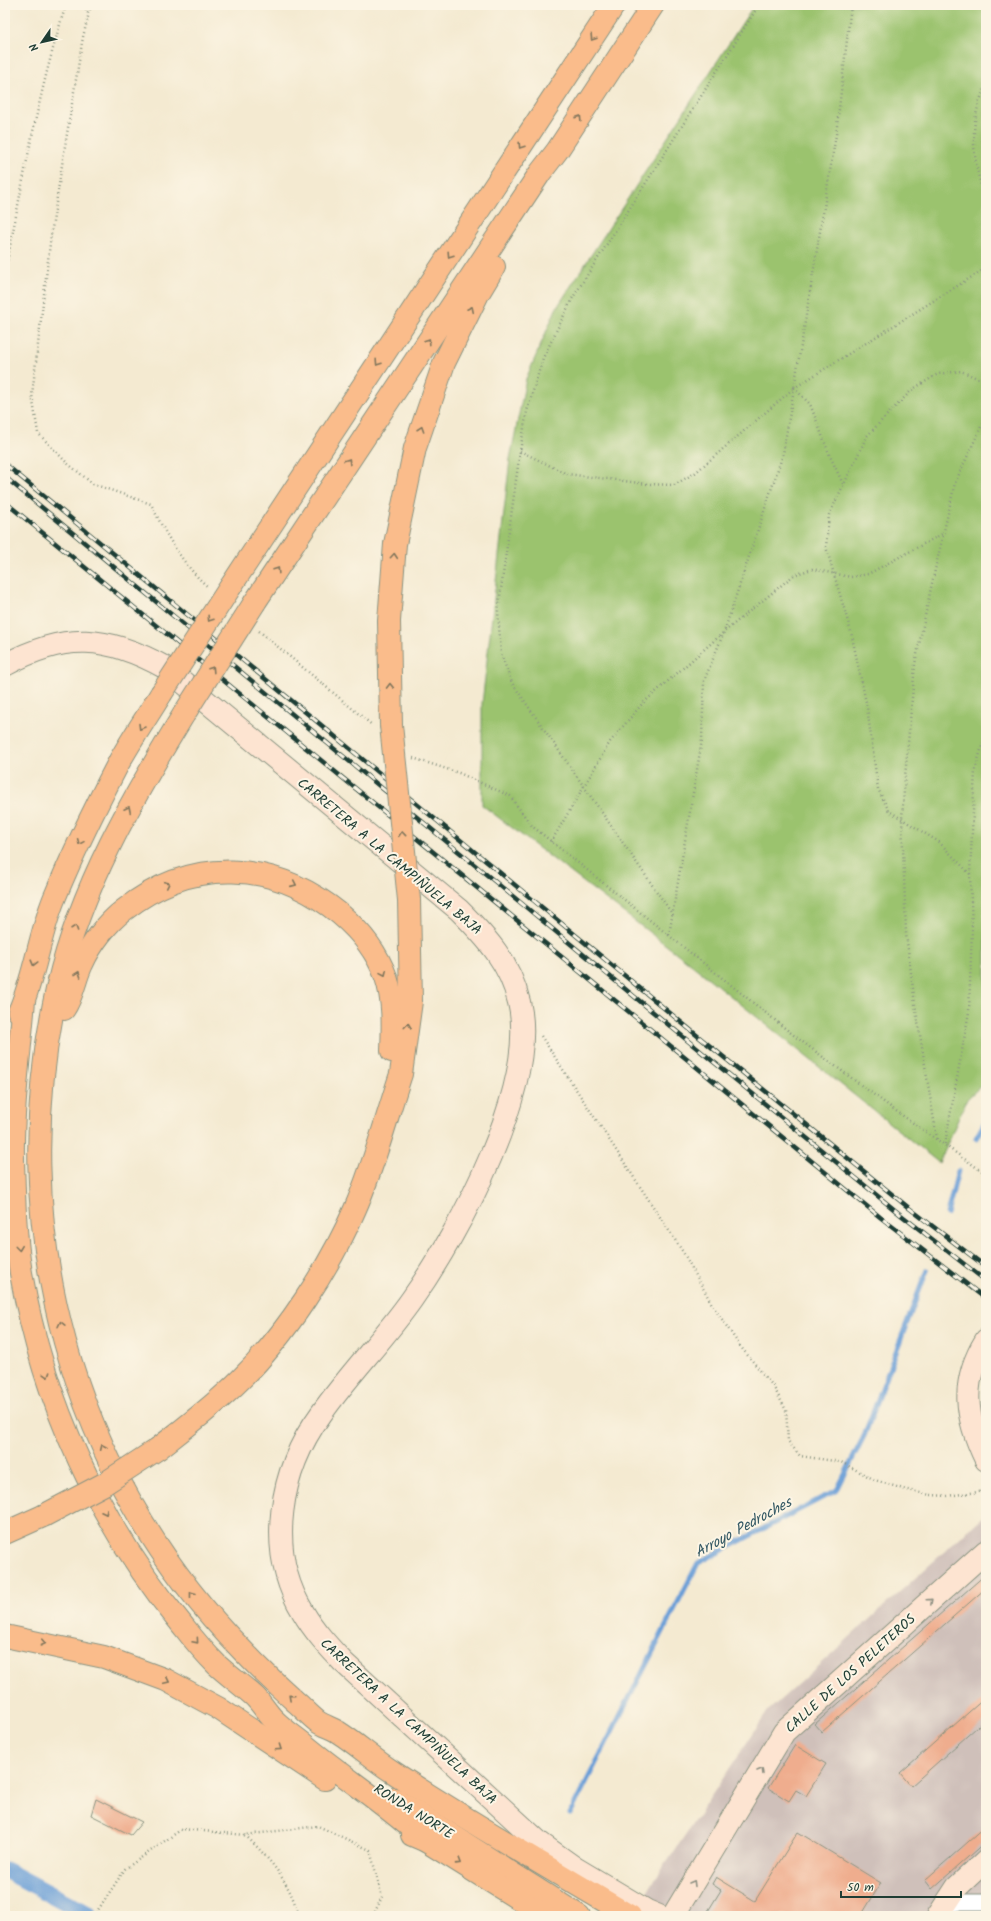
<svg xmlns="http://www.w3.org/2000/svg" width="991" height="1921" font-family="Kalam,sans-serif">
	<rect width="100%" height="100%" fill="#fcf5e5"/>
	<filter id="ink" filterUnits="userSpaceOnUse"><feTurbulence type="fractalNoise" baseFrequency=".025" numOctaves="2"/><feDisplacementMap in="SourceGraphic" scale="8" xChannelSelector="R" yChannelSelector="G"/><feConvolveMatrix kernelMatrix="1 2 1 2 8 2 1 2 1" color-interpolation-filters="sRGB"/></filter>
	<filter id="wash" filterUnits="userSpaceOnUse"><feTurbulence type="fractalNoise" baseFrequency=".012" numOctaves="4" result="noise"/><feDisplacementMap in="SourceGraphic" scale="16" xChannelSelector="R" yChannelSelector="G"/><feGaussianBlur stdDeviation="0.9" result="paint"/><feColorMatrix in="noise" values="0 0 0 0 0 0 0 0 0 0 0 0 0 0 0 0 0 1.4 0 .05"/><feComposite in="paint" operator="in"/></filter>
	<g filter="url(#wash)">
		<rect width="100%" height="100%" fill="#f4ead1"/>
		<polygon fill="#cfc0ba" points="986,1514 986,1916 672,1916 643,1898 768,1711"/>
		<polygon fill="#9bc36e" stroke="#5d8051" points="754,5 986,5 986,1081 967,1099 939,1163 687,961 482,805 482,704 510,459 526,379 556,309"/>
		<g fill="none" stroke-linecap="round" stroke-linejoin="round">
			<g stroke="#6a9fd7" stroke-width="5">
				<polyline points="976,1138 986,1120"/>
				<polyline points="947,1214 958,1171"/>
				<polyline points="570,1814 698,1563 837,1490 864,1436 927,1270"/>
			</g>
			<polyline stroke="#6a9fd7" stroke-width="17" points="5,1870 88,1914"/>
		</g>
		<g id="blocks">
			<g fill="#efad8e">
				<polygon points="986,1574 986,1588 822,1732 815,1724"/>
				<polygon points="986,1697 986,1719 911,1786 900,1773"/>
				<polygon points="795,1745 826,1764 806,1796 796,1790 789,1801 768,1788"/>
				<polygon points="96,1799 142,1822 131,1835 91,1815"/>
				<polygon points="986,1826 986,1841 932,1889 925,1880"/>
				<polygon points="798,1832 881,1883 861,1916 705,1916 721,1890 712,1884 716,1877 755,1901"/>
			</g>
		</g>
	</g>
	<g filter="url(#ink)">
		<use href="#blocks" fill-opacity="0" stroke="#8a9482" stroke-width="1"/>
		<g fill="none" stroke-linecap="round" stroke-linejoin="round">
			<g stroke="#8a9482" stroke-width="17">
				<polyline id="street" points="944,1906 961,1902 986,1902"/>
			</g>
			<g stroke="#8a9482" stroke-width="24">
				<g id="secondary">
					<path d="M5 665C65 632 107 635 166 668L459 910C487 938 510 963 519 1002 539 1085 459 1233 412 1299 384 1339 349 1374 321 1414 280 1470 265 1550 303 1612 314 1631 328 1646 343 1662L540 1843 575 1868 647 1911 659 1916"/>
					<path d="M986 1340C960 1382 965 1417 986 1460"/>
					<polyline points="673,1916 784,1732 986,1551"/>
					<polyline points="938,1916 957,1887 986,1860"/>
				</g>
			</g>
			<g stroke="#8a9482" stroke-width="24">
				<g id="highway">
					<polyline points="231,586 614,5"/>
					<polyline points="255,602 540,173 557,151 653,5"/>
					<path d="M184 714C132 799 81 887 58 985 3 1225 70 1474 242 1650 259 1668 277 1685 296 1702 303 1708 310 1716 318 1722 324 1726 332 1728 338 1732 357 1744 374 1760 393 1772 470 1823 551 1869 630 1916"/>
					<polyline points="391,725 389,621 395,544 415,448 444,363 479,292 494,267"/>
					<path d="M24 1000C20 1053 12 1106 13 1159 14 1197 15 1236 21 1273 43 1402 100 1526 184 1627 194 1640 205 1653 217 1665 229 1676 243 1686 255 1697 262 1704 267 1713 274 1720 282 1728 292 1735 301 1742 341 1776 388 1805 426 1841"/>
					<path d="M64 1009C73 996 75 978 82 964 91 944 107 923 124 910 192 856 274 860 340 914 359 930 377 952 386 977 394 1001 393 1026 392 1051"/>
					<path d="M19 1012C35 976 39 936 54 899 73 853 95 808 118 764 131 740 147 717 161 694"/>
					<path d="M159 1448C187 1426 215 1405 240 1380 285 1336 330 1267 355 1209 374 1166 386 1119 401 1074L411 1001 409 900"/>
					<polyline points="5,1533 43,1516"/>
					<polyline points="5,1636 104,1657 166,1680 218,1708 325,1779"/>
					<polyline points="395,1799 579,1916"/>
					<polyline points="412,1835 426,1841 546,1916"/>
				</g>
			</g>
			<g stroke="#8a9482" stroke-width="2.5" stroke-dasharray="1 3" stroke-linecap="butt">
				<polyline points="84,5 88,13"/>
				<path d="M91 5 83 37 65 146 51 235 32 395 38 433 67 463 93 484 151 504C166 535 182 564 208 587"/>
				<path d="M986 86C967 123 973 164 986 201"/>
				<path d="M5 272C23 182 38 92 66 5"/>
				<polyline points="794,388 810,404 830,456 843,484"/>
				<polyline points="520,451 567,474 648,484 674,485 695,473 794,388 836,135 851,5"/>
				<polyline points="259,631 372,725"/>
				<polyline points="413,758 459,773 510,796 532,826 796,1037 896,1111 986,1174"/>
				<polyline points="551,842 610,742 642,704 724,632 794,575 812,569 851,577 868,574 944,533"/>
				<polyline points="970,874 939,842 889,811 878,789 867,707 851,632 826,547 829,515 844,484 867,436 890,412 913,389 938,374 961,371 986,382"/>
				<polyline points="673,915 512,683 501,654 498,611 520,451 527,411 543,358 572,299 759,5"/>
				<polyline points="669,935 702,740 704,681 724,632 783,454 794,388 986,268"/>
				<polyline points="541,1036 683,1252 713,1306 740,1346 773,1386 786,1410 788,1441 800,1456 841,1462 875,1480 903,1489 930,1495 947,1496 986,1491"/>
				<polyline points="937,1139 915,1004 906,934 902,819 905,777 915,664 932,583 955,483 986,416"/>
				<polyline points="945,1144 969,1012 972,928 970,874 975,770 986,733"/>
				<path d="M245 1835C271 1860 289 1881 299 1916"/>
				<polyline points="94,1916 125,1869 182,1829 245,1835 318,1826 370,1850 382,1897 373,1916"/>
			</g>
			<use href="#street" stroke="#fff" stroke-width="15"/>
			<use href="#secondary" stroke="#fde4d1" stroke-width="22"/>
			<use href="#highway" stroke="#fabc8b" stroke-width="22"/>
			<g stroke="#1f3d34" stroke-width="4.5">
				<g id="rail">
					<polyline points="5,464 699,1037 909,1208 986,1267"/>
					<polyline points="5,477 693,1045 901,1215 986,1281"/>
					<polyline points="5,502 880,1217 986,1299"/>
				</g>
			</g>
			<use href="#rail" stroke="#fcf5e5" stroke-width="3" stroke-dasharray="9" stroke-linecap="butt"/>
			<g stroke="#8a9482" stroke-width="24" stroke-linecap="butt">
				<g id="highway-bridge">
					<polyline points="161,694 231,586"/>
					<polyline points="184,714 255,602"/>
					<polyline points="391,725 409,900"/>
					<polyline points="43,1516 104,1484 159,1448"/>
				</g>
			</g>
			<use href="#highway-bridge" stroke="#fabc8b" stroke-width="22"/>
		</g>
		<defs><path id="oneway-chevron" d="M-2-3.5L2.5 0L-2 3.5" fill="none" stroke-width="1.6" stroke-linecap="round" stroke-linejoin="round"/></defs>
		<g stroke="#82765b">
			<use href="#oneway-chevron" transform="translate(593 38) rotate(123)"/>
			<use href="#oneway-chevron" transform="translate(579 118) rotate(-57)"/>
			<use href="#oneway-chevron" transform="translate(521 146) rotate(123)"/>
			<use href="#oneway-chevron" transform="translate(450 255) rotate(123)"/>
			<use href="#oneway-chevron" transform="translate(471 309) rotate(-64)"/>
			<use href="#oneway-chevron" transform="translate(428 341) rotate(-57)"/>
			<use href="#oneway-chevron" transform="translate(378 363) rotate(123)"/>
			<use href="#oneway-chevron" transform="translate(421 429) rotate(-71)"/>
			<use href="#oneway-chevron" transform="translate(348 461) rotate(-57)"/>
			<use href="#oneway-chevron" transform="translate(394 556) rotate(-85)"/>
			<use href="#oneway-chevron" transform="translate(277 570) rotate(-57)"/>
			<use href="#oneway-chevron" transform="translate(210 619) rotate(123)"/>
			<use href="#oneway-chevron" transform="translate(212 669) rotate(-57)"/>
			<use href="#oneway-chevron" transform="translate(390 686) rotate(-91)"/>
			<use href="#oneway-chevron" transform="translate(141 727) rotate(121)"/>
			<use href="#oneway-chevron" transform="translate(128 809) rotate(-63)"/>
			<use href="#oneway-chevron" transform="translate(402 834) rotate(-96)"/>
			<use href="#oneway-chevron" transform="translate(80 842) rotate(114)"/>
			<use href="#oneway-chevron" transform="translate(167 884) rotate(-25)"/>
			<use href="#oneway-chevron" transform="translate(294 884) rotate(24)"/>
			<use href="#oneway-chevron" transform="translate(75 928) rotate(-71)"/>
			<use href="#oneway-chevron" transform="translate(34 963) rotate(105)"/>
			<use href="#oneway-chevron" transform="translate(384 973) rotate(66)"/>
			<use href="#oneway-chevron" transform="translate(78 974) rotate(-70)"/>
			<use href="#oneway-chevron" transform="translate(408 1026) rotate(-83)"/>
			<use href="#oneway-chevron" transform="translate(19 1248) rotate(83)"/>
			<use href="#oneway-chevron" transform="translate(61 1324) rotate(-103)"/>
			<use href="#oneway-chevron" transform="translate(47 1375) rotate(72)"/>
			<use href="#oneway-chevron" transform="translate(103 1447) rotate(-114)"/>
			<use href="#oneway-chevron" transform="translate(105 1512) rotate(63)"/>
			<use href="#oneway-chevron" transform="translate(192 1594) rotate(-128)"/>
			<use href="#oneway-chevron" transform="translate(196 1641) rotate(49)"/>
			<use href="#oneway-chevron" transform="translate(43 1643) rotate(13)"/>
			<use href="#oneway-chevron" transform="translate(167 1681) rotate(25)"/>
			<use href="#oneway-chevron" transform="translate(291 1697) rotate(-138)"/>
			<use href="#oneway-chevron" transform="translate(279 1748) rotate(34)"/>
			<use href="#oneway-chevron" transform="translate(459 1862) rotate(32)"/>
		</g>
		<g stroke="#8e9082">
			<use href="#oneway-chevron" transform="translate(930 1601) rotate(-42)"/>
			<use href="#oneway-chevron" transform="translate(761 1771) rotate(-59)"/>
			<use href="#oneway-chevron" transform="translate(693 1883) rotate(-59)"/>
		</g>
	</g>
	<g text-anchor="middle" stroke-width="4" stroke-linejoin="round" paint-order="stroke">
		<g font-size="14" fill="#1f3d34" stroke="#fcf5e5">
			<text transform="translate(390 856) rotate(40)" y="5">CARRETERA A LA CAMPIÑUELA BAJA</text>
			<text transform="translate(850 1673) rotate(-42)" y="5">CALLE DE LOS PELETEROS</text>
			<text transform="translate(409 1721) rotate(43)" y="5">CARRETERA A LA CAMPIÑUELA BAJA</text>
			<text transform="translate(414 1811) rotate(32)" y="5">RONDA NORTE</text>
		</g>
		<g font-size="15" font-style="italic" fill="#365a65" stroke="#fcf5e5">
			<text transform="translate(743 1527) rotate(-29)" y="5">Arroyo Pedroches</text>
		</g>
	</g>
	<rect width="991" height="1921" fill="none" stroke="#fcf5e5" stroke-width="20"/>
	<g transform="translate(42 42) rotate(236)" stroke="#fcf5e5" stroke-width="3" paint-order="stroke">
	<path d="M0-3L7 15L0 10L-7 15Z" fill="#1f3d34"/>
	<text y="-6" font-size="11" font-weight="bold" text-anchor="middle" fill="#1f3d34">N</text>
	</g>
	<path d="M841 1891v6h120v-6" fill="none" stroke="#1f3d34" stroke-width="2"/>
	<text x="847" y="1891" font-size="12" fill="#1f3d34" stroke="#fcf5e5" stroke-width="3" paint-order="stroke">50 m</text>
</svg>
